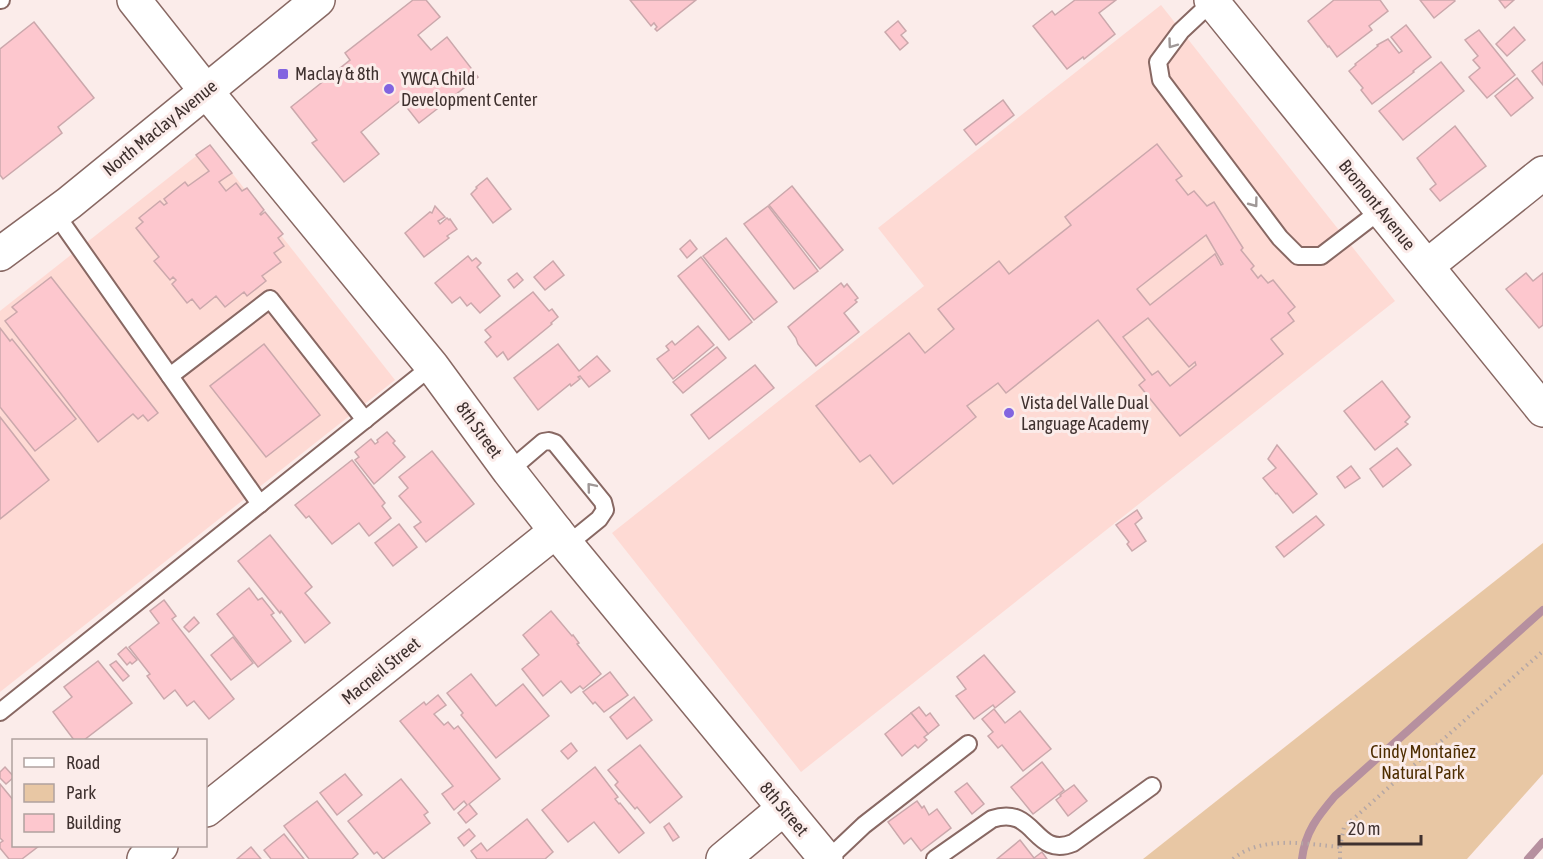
<svg xmlns="http://www.w3.org/2000/svg" width="1543" height="859" font-family="'Asap Condensed',sans-serif">
	<rect width="100%" height="100%" fill="#fbecea"/>
	<g fill="#fedad4">
		<polygon points="1161,5 1395,301 801,772 612,533 924,286 878,228"/>
		<polygon points="210,145 395,380 0,692 0,311"/>
	</g>
	<polygon fill="#e8c7a4" points="1543,543 1543,774 1467,859 1143,859"/>
	<g fill="none" stroke-linecap="round" stroke-linejoin="round">
		<g stroke="#b6909f" stroke-width="8">
			<path d="M1302 859C1305 832 1318 816 1335 796L1543 610"/>
			<polyline points="1528,859 1543,842"/>
		</g>
	</g>
	<g fill="#fdc7ce" stroke="#cba8ac" stroke-width="1.5" fill-rule="evenodd">
		<polygon points="413,0 426,0 440,17 418,35 431,50 447,37 478,77 419,123 401,100 361,132 379,154 344,182 312,143 317,140 291,107 350,60 345,53"/>
		<polygon points="630,0 696,0 657,31 655,29 657,27 654,23 651,26"/>
		<polygon points="1075,0 1116,0 1099,13 1115,34 1084,59 1083,57 1067,69 1033,26 1052,11 1055,15"/>
		<polygon points="1334,0 1380,0 1388,11 1369,26 1372,30 1337,57 1329,46 1328,47 1308,21"/>
		<polygon points="1420,0 1454,0 1455,1 1434,18"/>
		<polygon points="1499,0 1514,0 1505,8"/>
		<polygon points="898,21 906,31 901,35 908,43 900,50 885,32"/>
		<polygon points="34,22 94,98 58,127 62,133 3,179 0,175 0,49"/>
		<polygon points="1406,25 1431,57 1413,71 1414,72 1372,104 1361,90 1363,88 1349,71 1356,65 1355,64 1378,46 1377,45 1388,39 1399,53 1402,51 1391,37"/>
		<polygon points="1514,27 1525,40 1507,56 1496,44"/>
		<polygon points="1479,30 1515,75 1487,98 1469,77 1480,68 1473,60 1478,56 1465,40"/>
		<polygon points="1441,62 1464,91 1403,140 1379,111"/>
		<polygon points="1543,62 1543,85 1532,71"/>
		<polygon points="1517,78 1533,98 1511,116 1495,96"/>
		<polygon points="1003,100 1014,115 976,145 964,130"/>
		<polygon points="1455,126 1486,166 1440,201 1430,189 1436,184 1417,158"/>
		<path d="M1157 144 1182 176 1176 180 1188 195 1194 191 1207 206 1214 202 1243 248 1241 250 1254 266 1251 269 1258 278 1261 275 1268 283 1273 280 1295 307 1288 313 1294 321 1271 339 1283 354 1180 436 1139 385 1145 380 1098 320 1006 393 998 383 967 406 976 417 893 484 870 455 860 462 816 406 909 333 925 353 954 329 938 309 999 261 1009 274 1071 225 1065 217ZM1206 235 1223 264 1221 265 1215 254 1150 305 1137 289ZM1148 318 1189 367 1195 362 1196 365 1170 386 1158 371 1152 375 1123 337Z"/>
		<polygon points="210,145 232,173 219,182 226,191 236,183 242,191 247,188 264,210 260,214 261,215 265,212 283,234 278,238 284,246 274,253 281,262 262,276 266,281 247,296 244,292 225,307 216,296 200,309 192,299 187,303 172,284 176,280 173,277 170,280 154,261 159,257 136,228 143,222 139,218 160,201 164,205 167,203 164,199 185,182 188,186 209,171 196,155"/>
		<polygon points="487,178 511,209 493,223 471,194 477,188 476,187"/>
		<polygon points="792,186 843,250 820,269 769,205"/>
		<polygon points="435,206 445,217 438,221 440,224 447,218 449,220 450,219 457,229 447,236 449,238 424,257 405,233 430,212 432,213"/>
		<polygon points="768,206 818,271 794,289 744,224"/>
		<polygon points="726,238 777,302 754,320 703,256"/>
		<polygon points="690,240 697,249 687,258 680,249"/>
		<polygon points="468,256 472,261 476,258 481,263 477,267 500,296 480,313 471,303 467,306 460,297 452,303 435,283"/>
		<polygon points="701,257 752,322 729,340 678,276"/>
		<polygon points="553,261 564,275 545,290 534,277"/>
		<polygon points="517,273 523,280 514,288 508,280"/>
		<polygon points="1526,273 1533,281 1543,273 1543,325 1539,328 1506,289"/>
		<polygon points="51,277 158,413 148,421 143,415 138,419 133,414 98,442 5,321 17,312 12,307"/>
		<polygon points="841,283 844,287 847,284 858,298 855,300 857,302 844,313 859,332 816,366 798,344 796,338 788,327"/>
		<polygon points="533,292 549,311 552,309 558,317 551,323 552,324 508,360 503,352 497,357 485,342 491,337 485,330"/>
		<polygon points="698,326 714,345 673,379 657,359 669,350 666,346 672,341 675,345"/>
		<polygon points="0,328 10,341 12,339 76,419 35,451 0,407"/>
		<polygon points="264,344 320,415 266,457 210,386"/>
		<polygon points="558,344 579,371 597,356 610,371 589,387 580,376 578,377 580,379 571,386 570,384 538,410 514,378"/>
		<polygon points="717,347 726,358 683,393 673,382"/>
		<polygon points="755,365 774,388 709,439 691,415"/>
		<polygon points="1382,381 1410,417 1405,422 1408,424 1375,450 1344,411"/>
		<polygon points="0,417 49,480 0,519"/>
		<polygon points="387,432 395,441 393,443 405,457 374,484 355,460 359,457 355,452 371,439 375,444 378,442 377,440"/>
		<polygon points="1277,445 1317,494 1293,513 1277,493 1276,494 1263,478 1276,468 1268,459"/>
		<polygon points="1397,448 1411,465 1383,487 1370,469"/>
		<polygon points="432,451 474,504 426,542 414,527 421,522 399,496 408,488 399,477"/>
		<polygon points="352,460 385,503 382,506 391,518 369,536 359,523 332,544 309,516 306,518 295,505"/>
		<polygon points="1351,466 1360,478 1345,488 1337,477"/>
		<polygon points="1137,510 1142,518 1135,524 1146,541 1132,551 1127,544 1129,542 1116,525"/>
		<polygon points="1316,516 1324,525 1284,557 1276,547"/>
		<polygon points="399,524 417,547 393,566 375,543"/>
		<polygon points="270,535 312,587 305,593 330,623 305,643 281,611 280,613 238,561"/>
		<polygon points="249,588 258,600 262,598 274,613 271,615 291,641 258,667 217,614"/>
		<polygon points="164,600 176,616 172,619 234,699 209,719 194,701 187,706 175,690 164,699 147,676 150,674 129,647 159,623 150,611"/>
		<polygon points="551,611 572,636 573,635 579,643 577,644 601,674 583,689 580,686 571,693 561,681 543,696 522,669 539,655 523,635"/>
		<polygon points="194,617 199,623 189,632 184,627"/>
		<polygon points="233,637 253,663 231,680 211,655"/>
		<polygon points="126,647 137,660 132,664 130,662 127,665 118,654"/>
		<polygon points="984,655 1015,692 995,708 993,705 974,719 956,696 966,689 957,677"/>
		<polygon points="98,661 132,703 84,740 74,740 53,712 72,697 64,687"/>
		<polygon points="116,661 129,676 123,681 110,665"/>
		<polygon points="610,672 628,695 604,712 595,702 593,704 583,692"/>
		<polygon points="471,674 496,706 523,684 549,716 496,758 461,715 463,713 447,693"/>
		<polygon points="438,695 446,705 434,714 444,725 448,722 454,729 458,726 500,779 469,804 477,814 466,823 458,813 467,805 464,801 454,810 442,794 453,786 400,721 424,702 426,705"/>
		<polygon points="634,697 652,720 627,739 610,717"/>
		<polygon points="919,707 926,716 930,713 939,725 928,734 911,713"/>
		<polygon points="994,709 1005,723 1020,711 1051,749 1023,771 1002,745 998,748 988,736 993,732 982,719"/>
		<polygon points="911,713 928,734 924,737 927,740 918,748 915,745 902,756 885,734"/>
		<polygon points="571,743 577,751 568,759 561,751"/>
		<polygon points="640,745 682,797 650,823 637,807 635,809 615,785 618,782 608,770"/>
		<polygon points="1042,762 1064,790 1033,814 1011,787"/>
		<polygon points="5,767 14,777 6,784 0,778 0,772"/>
		<polygon points="595,767 618,797 615,799 619,804 620,803 644,833 619,853 594,822 568,842 542,810"/>
		<polygon points="345,774 362,795 337,815 320,793"/>
		<polygon points="401,779 428,812 424,815 430,823 383,859 377,852 374,854 348,821"/>
		<polygon points="967,783 984,804 972,814 955,792"/>
		<polygon points="0,784 14,801 14,846 39,846 22,859 9,859 0,848 0,843 3,841 0,838"/>
		<polygon points="1074,785 1087,801 1068,816 1056,800 1061,796 1060,795"/>
		<polygon points="317,801 358,854 352,859 309,859 284,826"/>
		<polygon points="917,801 922,808 924,806 929,815 937,809 951,828 921,851 911,838 904,844 888,822"/>
		<polygon points="527,819 553,852 545,859 477,859 471,851 481,843 487,851"/>
		<polygon points="669,823 679,837 673,841 664,827"/>
		<polygon points="469,829 475,836 464,846 458,838"/>
		<polygon points="284,834 304,859 271,859 264,850"/>
		<polygon points="1020,840 1034,858 1042,852 1047,859 997,859"/>
		<polygon points="251,847 261,859 237,859"/>
	</g>
	<g fill="none" stroke-linecap="round" stroke-linejoin="round">
		<g stroke="#886863" stroke-width="20">
			<g id="service">
				<polyline points="0,0 1,0"/>
				<polyline points="1212,2 1181,31 1158,62 1161,80 1280,238 1298,256 1321,256 1381,210"/>
				<polyline points="55,213 260,504"/>
				<polyline points="170,376 270,299 365,420"/>
				<polyline points="509,471 543,442 549,441 555,443 603,502 605,510 599,519 567,545"/>
				<polyline points="0,712 432,366"/>
				<polyline points="828,859 864,825 968,744"/>
				<path d="M935 859 992 819C1036 804 1033 859 1073 843L1152 786"/>
			</g>
		</g>
		<g stroke="#886863" stroke-width="36">
			<g id="minor">
				<polyline points="1211,0 1543,410"/>
				<polyline points="1427,266 1543,173"/>
				<polyline points="206,810 556,531"/>
				<polyline points="144,859 161,846"/>
				<polyline points="723,859 784,808"/>
			</g>
		</g>
		<g stroke="#886863" stroke-width="36">
			<polyline id="tertiary" points="134,0 206,91 432,366 509,471 567,545 826,859"/>
		</g>
		<g stroke="#886863" stroke-width="36">
			<polyline id="primary" points="0,254 69,203 318,0"/>
		</g>
		<g stroke="#b5a7a5" stroke-width="4" stroke-dasharray="1.5 4.5" stroke-linecap="butt">
			<path d="M1233 859C1261 835 1307 844 1340 847"/>
			<polyline points="1340,859 1340,847 1344,827 1543,651"/>
		</g>
		<use href="#service" stroke="#fff" stroke-width="16"/>
		<use href="#minor" stroke="#fff" stroke-width="33"/>
		<use href="#tertiary" stroke="#fff" stroke-width="33"/>
		<use href="#primary" stroke="#fff" stroke-width="33"/>
	</g>
	<defs><path id="oneway-chevron" d="M-2-3.5L2.5 0L-2 3.5" fill="none" stroke-width="1.6" stroke-linecap="round" stroke-linejoin="round" transform="scale(1.5)"/></defs>
	<g stroke="#9f9897">
		<use href="#oneway-chevron" transform="translate(1172 44) rotate(126)"/>
		<use href="#oneway-chevron" transform="translate(1254 203) rotate(53)"/>
		<use href="#oneway-chevron" transform="translate(591 487) rotate(-130)"/>
	</g>
	<g fill="#8264e0" stroke="#fbecea" stroke-width="2">
		<rect x="277" y="68" width="12" height="12" rx="3"/>
		<circle cx="389" cy="89" r="6"/>
		<circle cx="1009" cy="413" r="6"/>
	</g>
	<g text-anchor="middle" stroke-width="6" stroke-linejoin="round" paint-order="stroke">
		<g font-size="18" fill="#3f312f" stroke="#fbecea" text-anchor="start">
			<text x="295" y="80">Maclay &amp; 8th</text>
			<text x="401" y="85">YWCA Child<tspan x="401" dy="21">Development Center</tspan></text>
			<text x="1021" y="409">Vista del Valle Dual<tspan x="1021" dy="21">Language Academy</tspan></text>
		</g>
		<g font-size="18" fill="#3f312f" stroke="#fbecea">
			<text transform="translate(160 128) rotate(-39)" y="6">North Maclay Avenue</text>
			<text transform="translate(1377 205) rotate(51)" y="6">Bromont Avenue</text>
			<text transform="translate(479 430) rotate(54)" y="6">8th Street</text>
			<text transform="translate(381 671) rotate(-39)" y="6">Macneil Street</text>
			<text transform="translate(784 809) rotate(50)" y="6">8th Street</text>
		</g>
		<g font-size="18" fill="#4e2d00" stroke="#fbecea">
			<text x="1423" y="758">Cindy Montañez<tspan x="1423" dy="21">Natural Park</tspan></text>
		</g>
	</g>
	<rect x="12" y="739" width="195" height="108" fill="#fbecea" stroke="#b0a19f" stroke-width="1.5"/>
	<rect x="24" y="758" width="30" height="9" fill="#ffffff" stroke="#b0a19f" stroke-width="1.5"/>
	<text x="66" y="769" font-size="18" fill="#3f312f">Road</text>
	<rect x="24" y="784" width="30" height="18" fill="#e8c7a4" stroke="#b0a19f" stroke-width="1.5"/>
	<text x="66" y="799" font-size="18" fill="#3f312f">Park</text>
	<rect x="24" y="814" width="30" height="18" fill="#fdc7ce" stroke="#b0a19f" stroke-width="1.5"/>
	<text x="66" y="829" font-size="18" fill="#3f312f">Building</text>
	<path d="M1339 835v9h82v-9" fill="none" stroke="#3f312f" stroke-width="3"/>
	<text x="1348" y="835" font-size="18" fill="#3f312f" stroke="#fbecea" stroke-width="4.5" paint-order="stroke">20 m</text>
</svg>
